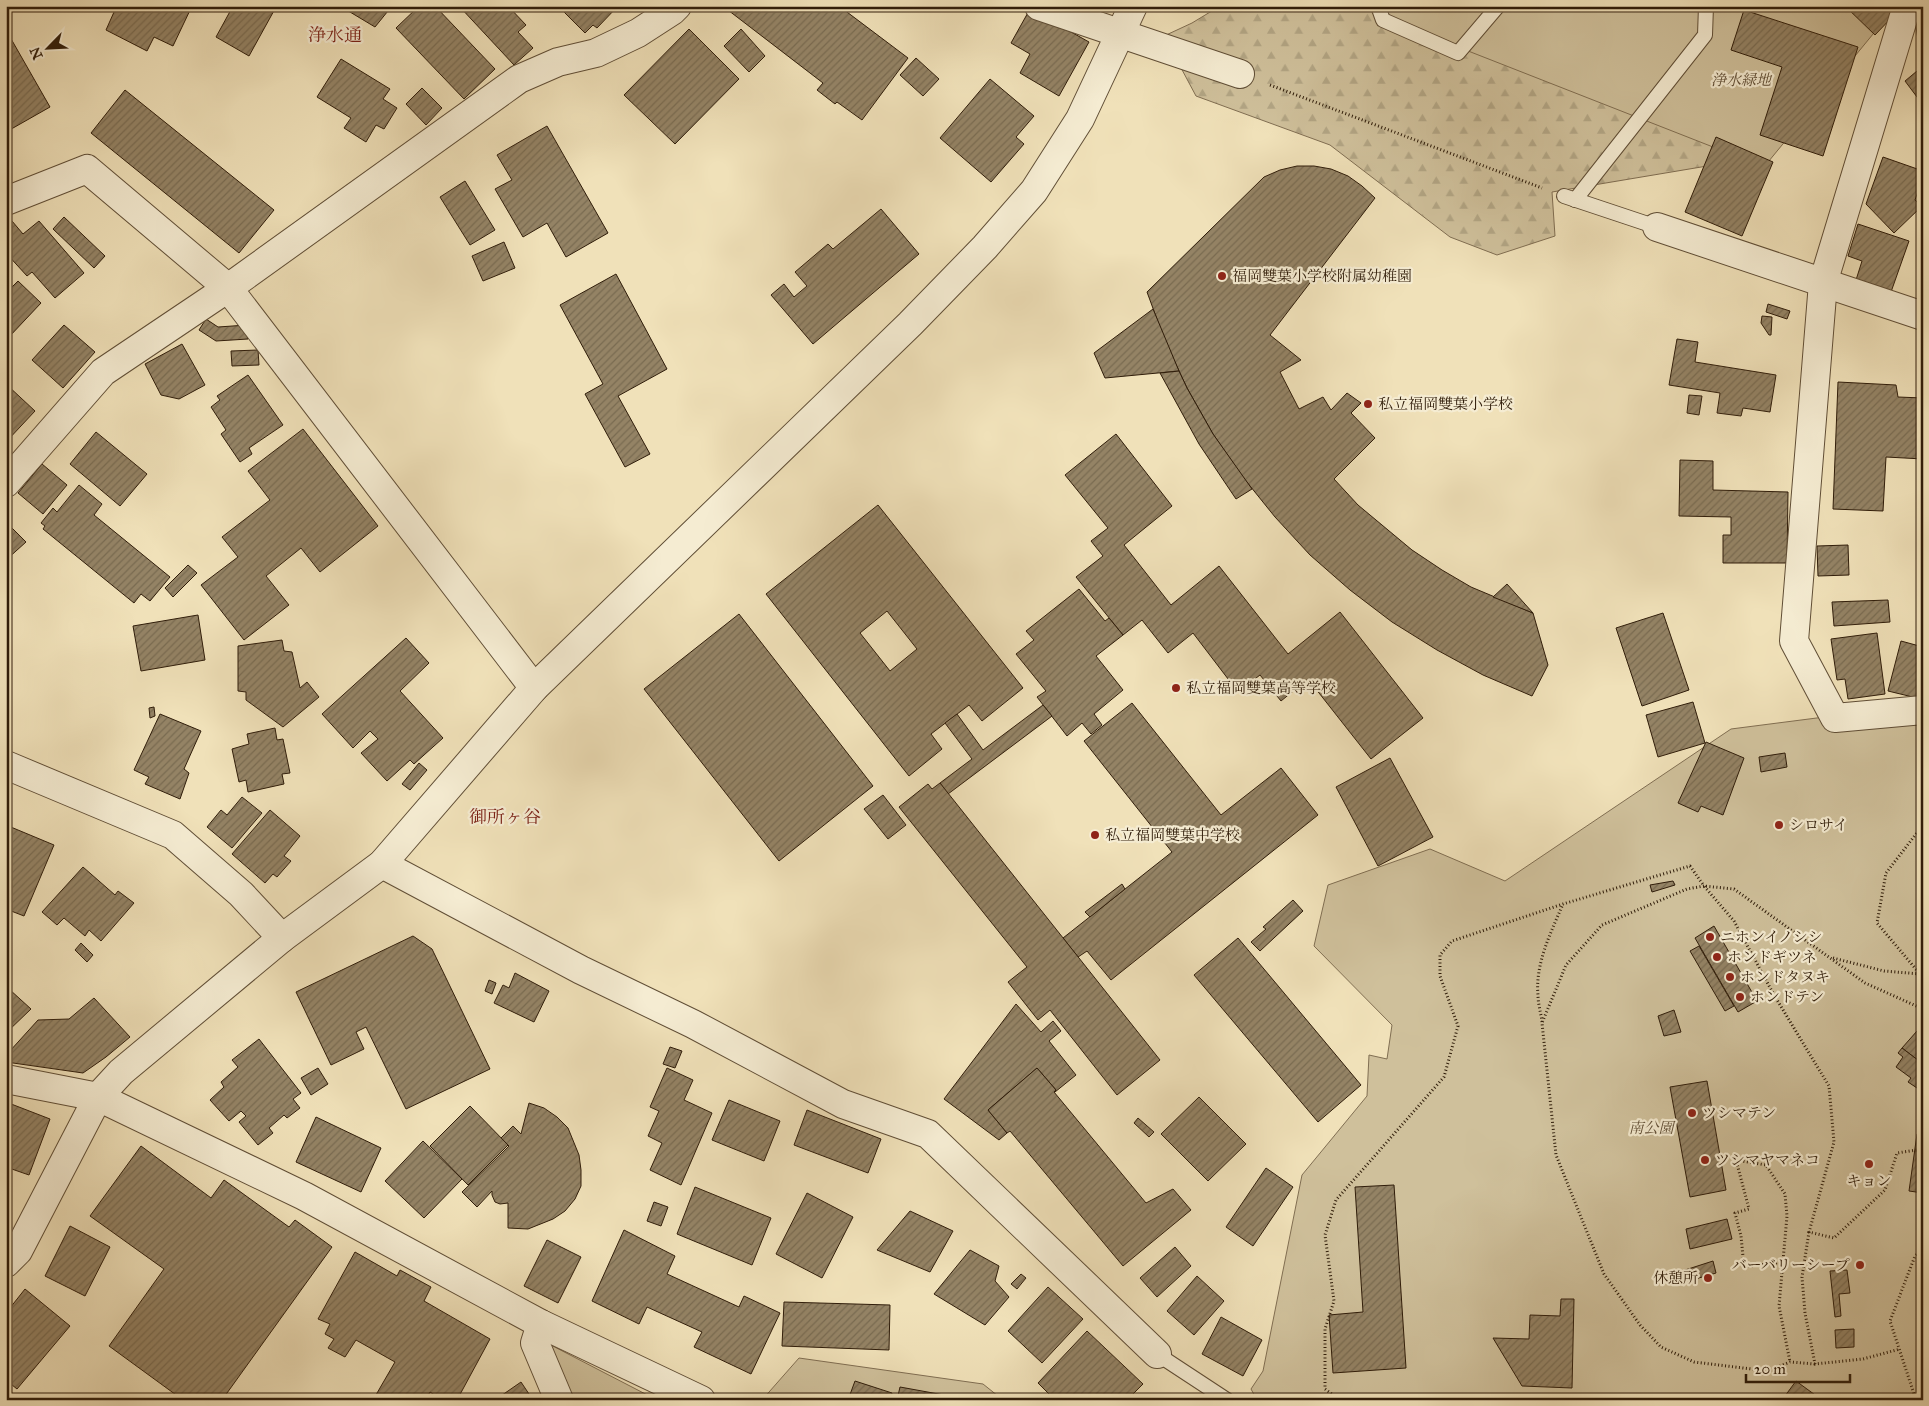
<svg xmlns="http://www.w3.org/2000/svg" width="1929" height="1406" font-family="'IM FELL Great Primer','Noto Serif JP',serif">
	<defs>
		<pattern id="forest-firs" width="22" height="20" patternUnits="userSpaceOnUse" patternTransform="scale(1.25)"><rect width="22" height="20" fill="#cfc09b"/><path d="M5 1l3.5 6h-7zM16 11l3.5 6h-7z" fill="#b2a584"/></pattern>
		<pattern id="building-hatch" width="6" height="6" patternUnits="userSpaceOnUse" patternTransform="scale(1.25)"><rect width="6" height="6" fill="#948365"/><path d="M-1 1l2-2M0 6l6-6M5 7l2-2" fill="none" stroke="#796b51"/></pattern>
	</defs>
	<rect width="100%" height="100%" fill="#f0e1b9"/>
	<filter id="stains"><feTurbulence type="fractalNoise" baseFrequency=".004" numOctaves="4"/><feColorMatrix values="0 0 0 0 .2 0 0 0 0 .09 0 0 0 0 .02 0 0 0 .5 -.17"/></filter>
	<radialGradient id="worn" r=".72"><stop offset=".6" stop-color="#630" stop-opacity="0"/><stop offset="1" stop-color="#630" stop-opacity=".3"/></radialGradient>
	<polygon fill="url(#forest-firs)" stroke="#806e52" points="1220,6 1609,6 1743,160 1552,192 1555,236 1497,255 1450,237 1330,145 1196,96 1164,36 1192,23"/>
	<g fill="#cfc09b" stroke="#806e52">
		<polygon points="1360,6 1896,6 1764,167 1384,18"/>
		<polygon points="1923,707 1923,1400 1257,1400 1251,1389 1263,1371 1302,1175 1367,1096 1369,1055 1387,1059 1392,1025 1314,946 1328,885 1430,849 1505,881 1731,729 1879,710"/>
		<polygon points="545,1342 657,1400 569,1400"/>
		<polygon points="799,1358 983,1384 1003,1400 762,1400"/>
	</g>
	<g fill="url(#building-hatch)" stroke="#301d0a" fill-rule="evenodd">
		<polygon points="102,6 192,6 173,46 154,37 147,51 106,30 114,12"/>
		<polygon points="233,6 276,7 249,56 216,37"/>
		<polygon points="340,6 392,6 375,27"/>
		<polygon points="419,6 435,6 495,69 464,99 396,28"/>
		<polygon points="459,6 508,6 526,25 518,32 533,48 514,65"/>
		<polygon points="558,6 618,6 597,28 593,25 585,33"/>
		<polygon points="725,6 839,6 908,58 862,120 837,102 835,104 817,90 823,83 724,7"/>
		<polygon points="1845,6 1887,6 1895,14 1875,35"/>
		<polygon points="1912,6 1923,6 1923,49 1920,50"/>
		<polygon points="1030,9 1089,42 1059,96 1020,73 1030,54 1011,43"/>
		<polygon points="1744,10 1858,47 1823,156 1760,135 1782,67 1731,50"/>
		<polygon points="689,29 739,79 675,144 624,95"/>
		<polygon points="741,29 765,56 749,72 724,46"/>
		<polygon points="6,30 50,107 6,132"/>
		<polygon points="916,58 939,79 923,96 900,75"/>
		<polygon points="341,59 390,89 383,99 397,108 384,129 376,125 366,142 344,128 351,118 317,97"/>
		<polygon points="1923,66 1923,99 1920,101 1905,81"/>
		<polygon points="990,79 1034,116 1016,137 1024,144 991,182 940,138"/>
		<polygon points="422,88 442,108 426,125 406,104"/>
		<polygon points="125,90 274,210 239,253 91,133"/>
		<polygon points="547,126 608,233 566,257 547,223 523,237 495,189 512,180 497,155"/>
		<polygon points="1716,137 1773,162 1742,236 1685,212"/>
		<polygon points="1883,157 1923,171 1923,177 1915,200 1922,206 1894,233 1866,204"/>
		<polygon points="1297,166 1314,166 1331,169 1348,176 1362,186 1375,198 1270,335 1301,360 1280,372 1299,409 1323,397 1331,410 1347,393 1361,403 1351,413 1375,438 1334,479 1358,505 1412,550 1442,570 1471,587 1533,613 1548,665 1532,696 1483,675 1437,650 1392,622 1350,590 1310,555 1275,517 1242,476 1213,434 1187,388 1165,341 1147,292 1264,177 1280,170"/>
		<polygon points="465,181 495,230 470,245 440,197"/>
		<polygon points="881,209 919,254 813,344 771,295 784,284 794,297 807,286 795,272 828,244 833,249"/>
		<polygon points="64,217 105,256 94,268 53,229"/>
		<polygon points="12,221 23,234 39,221 84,273 55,298 32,272 27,276 6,253 6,226"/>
		<polygon points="1858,224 1909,241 1891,292 1856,280 1862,261 1848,256"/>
		<polygon points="504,242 515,268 483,281 472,256"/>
		<polygon points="616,274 667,369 618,396 650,454 625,467 585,394 603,384 560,305"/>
		<polygon points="18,281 41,303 9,337 6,335 6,293"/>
		<polygon points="1768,304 1790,311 1787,319 1766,312"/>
		<polygon points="1153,309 1179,371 1105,378 1094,353"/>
		<polygon points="1762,316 1772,317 1771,335 1769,335 1761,323"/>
		<polygon points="206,319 218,327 247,325 248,339 216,341 199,330"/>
		<polygon points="64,325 95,352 63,388 32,360"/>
		<polygon points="1677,339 1698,342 1695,362 1776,375 1770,412 1743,408 1741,416 1717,413 1720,393 1669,385"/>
		<polygon points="182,344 205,385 179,399 161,395 145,364"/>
		<polygon points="258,350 259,365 232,366 231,351"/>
		<polygon points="1179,371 1187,388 1213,434 1252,489 1236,499 1199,444 1160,373"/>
		<polygon points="248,375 283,425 249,448 252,454 240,462 221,434 226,430 211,407 220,400 217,396"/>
		<polygon points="1838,382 1896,385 1898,397 1923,398 1923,459 1886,457 1883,511 1833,509"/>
		<polygon points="6,384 35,411 6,442"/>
		<polygon points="1689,395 1702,396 1699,415 1687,413"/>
		<polygon points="303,429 378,526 320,572 301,548 266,576 289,605 244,640 201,585 238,557 222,537 270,500 248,471"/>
		<polygon points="96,432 147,474 120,506 70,464"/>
		<polygon points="1116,434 1172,506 1124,545 1171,605 1219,566 1288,654 1340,612 1423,718 1371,759 1308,679 1281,701 1260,675 1238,692 1193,633 1168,653 1142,620 1123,635 1076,577 1103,556 1091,541 1108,528 1065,475"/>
		<polygon points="1680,460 1713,461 1713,490 1788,492 1787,563 1723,563 1723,535 1731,535 1731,517 1679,516"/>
		<polygon points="42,464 67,485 43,514 18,493"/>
		<polygon points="79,485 102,504 94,515 170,577 150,601 141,594 134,603 43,529 45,526 41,523 53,508 57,512"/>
		<path d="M878 505 1023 688 982 721 969 705 931 734 942 749 909 776 766 594ZM887 611 917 649 890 671 860 633Z"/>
		<polygon points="6,522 26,542 6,560"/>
		<polygon points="1848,545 1849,575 1818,576 1817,546"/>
		<polygon points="188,565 197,573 173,597 165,588"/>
		<polygon points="1507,584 1533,613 1493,597"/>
		<polygon points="1079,589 1105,621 1109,618 1123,635 1096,656 1123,690 1094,714 1102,725 1091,734 1082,723 1067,736 1037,697 1046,691 1016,654 1034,640 1026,631"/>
		<polygon points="1888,600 1890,622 1834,626 1832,602"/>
		<polygon points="1663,613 1689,690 1642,706 1616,628"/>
		<polygon points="739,614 873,786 779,861 644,689"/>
		<polygon points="198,615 205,660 141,671 133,626"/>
		<polygon points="1877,633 1885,694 1848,699 1845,679 1837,680 1831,639"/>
		<polygon points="406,638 429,663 400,691 443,738 414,764 410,760 387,781 361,753 378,739 370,731 353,748 322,714"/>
		<polygon points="282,640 284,651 292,652 300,688 307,682 319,697 283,727 246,700 246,692 238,691 238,646"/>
		<polygon points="1901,641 1923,647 1923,691 1921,699 1888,691"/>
		<polygon points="1693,702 1705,743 1658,757 1646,715"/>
		<polygon points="1132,703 1221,815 1281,768 1318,815 1111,980 1087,951 1078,957 1063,938 1172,852 1084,741"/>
		<polygon points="1043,705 1052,716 948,794 940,783 972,759 945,723 957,714 983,750"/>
		<polygon points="154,707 155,716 150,718 149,708"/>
		<polygon points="160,714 201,731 184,769 189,773 180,799 145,784 149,777 134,770"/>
		<polygon points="275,728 277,740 283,739 290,773 282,774 284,784 248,792 246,780 239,782 232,749 249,744 247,734"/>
		<polygon points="1706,742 1744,758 1723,815 1701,806 1698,812 1678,803"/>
		<polygon points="1785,753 1787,767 1761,772 1759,757"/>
		<polygon points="1390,758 1433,837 1378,866 1336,787"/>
		<polygon points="419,763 427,770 410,790 402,784"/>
		<polygon points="940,783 1160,1060 1117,1095 1050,1010 1038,1020 1008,982 1027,967 899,807 928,784 932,789"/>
		<polygon points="883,795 906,825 888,839 864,809"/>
		<polygon points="242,797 262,813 232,848 207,827 221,810 227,815"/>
		<polygon points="270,810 300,836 284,856 291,861 277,877 273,874 265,883 232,854"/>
		<polygon points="6,825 54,845 24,916 6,909"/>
		<polygon points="83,867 115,895 118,891 134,903 101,941 89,930 85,936 64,918 57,925 42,912"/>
		<polygon points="1673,881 1675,885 1652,892 1650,885"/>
		<polygon points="1122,884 1125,889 1090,917 1085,912"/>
		<polygon points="1293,900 1303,911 1260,951 1251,942 1266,929 1263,927"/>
		<polygon points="1714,926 1757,1001 1738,1012 1695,938"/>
		<polygon points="413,936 432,949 490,1069 406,1109 366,1027 356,1032 364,1049 331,1065 296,992"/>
		<polygon points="1238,938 1361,1085 1318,1122 1194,975"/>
		<polygon points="81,943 93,955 87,962 75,950"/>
		<polygon points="1699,946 1734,1006 1725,1011 1690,951"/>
		<polygon points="515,973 549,991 534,1022 494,1003 503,985 509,988"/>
		<polygon points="489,980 496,983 492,994 485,991"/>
		<polygon points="9,989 31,1009 6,1033 6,993"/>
		<polygon points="94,998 130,1037 106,1057 83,1073 6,1062 9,1052 38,1020 69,1019"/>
		<polygon points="1016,1004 1041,1032 1053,1021 1061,1031 1049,1041 1076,1075 1055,1092 1056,1090 1037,1068 988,1110 1007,1133 999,1140 944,1099"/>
		<polygon points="1674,1010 1681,1032 1664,1036 1658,1016"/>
		<polygon points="1917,1031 1923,1037 1923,1064 1902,1048"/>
		<polygon points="259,1039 301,1093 293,1099 300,1108 287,1118 284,1115 269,1128 273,1133 258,1145 239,1122 246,1116 241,1111 229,1121 210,1100 224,1087 221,1082 238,1067 232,1060"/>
		<polygon points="670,1047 682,1051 675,1068 663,1064"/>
		<polygon points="1902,1048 1923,1064 1923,1092 1908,1082 1911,1078 1896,1067 1903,1057 1898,1053"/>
		<polygon points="318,1068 328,1084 311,1095 301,1078"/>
		<polygon points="667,1068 693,1080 684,1100 712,1113 681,1185 650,1170 662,1143 648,1136 659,1111 650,1107"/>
		<polygon points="1037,1068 1056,1090 1054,1092 1146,1203 1173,1189 1191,1210 1123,1266 1010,1131 1007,1133 988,1110"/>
		<polygon points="1707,1081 1726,1190 1690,1197 1670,1087"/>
		<polygon points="1199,1097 1246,1144 1208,1181 1161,1134"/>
		<polygon points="729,1100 780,1121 764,1161 712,1140"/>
		<polygon points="6,1102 50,1119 29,1175 6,1167"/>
		<polygon points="529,1103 544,1108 557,1117 568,1128 579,1155 581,1170 581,1186 575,1199 565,1211 553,1219 528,1229 508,1228 508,1203 500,1204 495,1202 492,1195 492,1191 477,1207 462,1192 509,1146 501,1138 513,1126 521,1134"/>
		<polygon points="470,1106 508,1145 468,1185 430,1146"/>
		<polygon points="807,1110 881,1139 868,1173 794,1145"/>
		<polygon points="316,1117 381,1148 361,1192 296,1162"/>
		<polygon points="1138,1118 1154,1132 1149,1137 1134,1123"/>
		<polygon points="1917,1134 1923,1135 1923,1193 1909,1191"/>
		<polygon points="423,1141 462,1179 424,1218 385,1181"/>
		<polygon points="141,1146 211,1198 224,1180 289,1227 295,1220 332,1247 222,1400 183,1400 109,1346 164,1269 90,1216"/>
		<polygon points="1266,1168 1293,1187 1253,1246 1226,1227"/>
		<polygon points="1394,1185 1406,1368 1333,1373 1329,1315 1363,1312 1355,1187"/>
		<polygon points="695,1187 771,1218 752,1265 677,1234"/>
		<polygon points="807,1193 853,1217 822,1278 776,1254"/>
		<polygon points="654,1202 668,1207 661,1226 647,1221"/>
		<polygon points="910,1211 953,1231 930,1272 877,1250"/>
		<polygon points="1727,1219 1732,1239 1690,1249 1686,1229"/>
		<polygon points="70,1226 110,1247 85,1296 45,1276"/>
		<polygon points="624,1230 675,1256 667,1274 739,1307 744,1296 780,1313 751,1374 694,1347 702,1332 647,1307 639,1324 592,1301"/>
		<polygon points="547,1240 581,1257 558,1303 524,1286"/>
		<polygon points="1175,1247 1191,1266 1157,1297 1140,1278"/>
		<polygon points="970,1250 999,1266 995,1281 1009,1297 985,1325 934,1294"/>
		<polygon points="355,1252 397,1276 400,1270 431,1287 424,1301 490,1339 457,1400 442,1400 430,1392 426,1400 373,1400 395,1362 356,1340 345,1357 328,1348 334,1339 325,1334 330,1324 318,1319"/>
		<polygon points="1713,1261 1716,1273 1685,1282 1682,1271"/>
		<polygon points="1847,1270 1850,1293 1839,1294 1841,1316 1835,1317 1830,1271"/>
		<polygon points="1021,1274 1026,1278 1017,1289 1011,1284"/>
		<polygon points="1197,1276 1224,1301 1194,1335 1167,1311"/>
		<polygon points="1048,1287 1083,1319 1042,1363 1008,1331"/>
		<polygon points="25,1289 70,1326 17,1389 6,1380 6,1313"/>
		<polygon points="1561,1299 1574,1299 1572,1388 1522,1386 1493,1338 1529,1339 1530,1315 1560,1316"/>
		<polygon points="784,1302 890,1305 889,1350 782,1346"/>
		<polygon points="1221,1317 1262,1340 1243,1376 1202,1354"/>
		<polygon points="1854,1329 1854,1347 1836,1348 1835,1330"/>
		<polygon points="1087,1331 1143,1384 1127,1400 1055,1400 1038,1383"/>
		<polygon points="855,1381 892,1393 890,1400 848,1400"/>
		<polygon points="1796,1381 1822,1400 1782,1400"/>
		<polygon points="521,1382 533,1400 495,1400"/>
		<polygon points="900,1387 944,1395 943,1400 897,1400"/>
	</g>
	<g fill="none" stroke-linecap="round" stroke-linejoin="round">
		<g stroke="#604e36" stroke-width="16">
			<g id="service">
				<polyline points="1378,6 1383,20 1458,53 1498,6"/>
				<polyline points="1564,196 1657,227"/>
				<polyline points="1575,200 1705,35 1706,6"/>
				<polyline points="1157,1354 1227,1400"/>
			</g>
		</g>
		<g stroke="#604e36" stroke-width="30">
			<g id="minor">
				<polyline points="1039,6 1240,74"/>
				<polyline points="1907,6 1823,283 1794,641 1835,718 1923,710"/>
				<polyline points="6,201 87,169 228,288 534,688"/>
				<polyline points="1657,227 1923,316"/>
				<polyline points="6,483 103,372 228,288 519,79 558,62 596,53 638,33 672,11 677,6"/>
				<polyline points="6,765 173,835 241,894 282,938"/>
				<polyline points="382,864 581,970 693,1024 843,1104 928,1134 1157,1354"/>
				<polyline points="6,1079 98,1097 304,1196 541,1324 701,1400"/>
				<polyline points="541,1324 535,1343 559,1400"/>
			</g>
		</g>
		<g stroke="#604e36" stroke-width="30">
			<polyline id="tertiary" points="6,1263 18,1251 98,1097 121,1072 282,938 382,864 534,688 910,324 985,247 1034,191 1080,119 1133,6"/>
		</g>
		<g stroke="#301d0a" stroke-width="3" stroke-dasharray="1 2.5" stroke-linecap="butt">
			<polyline points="1270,85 1542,188"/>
			<polyline points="1923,825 1886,873 1877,923 1920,974 1923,976"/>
			<polyline points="1833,958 1884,971 1920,974"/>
			<polyline points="1923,1009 1865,983 1734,889 1704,886 1734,921 1774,995 1829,1086 1834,1142 1809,1232 1834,1238 1885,1190 1897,1153 1923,1149"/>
			<path d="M1542 1022C1541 1013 1538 1004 1538 995 1535 964 1551 932 1563 904"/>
			<polyline points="1809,1232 1802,1277 1805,1313 1815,1364 1863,1359 1900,1349"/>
			<polyline points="1784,1262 1744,1267 1741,1236 1735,1213 1749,1209 1736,1160 1766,1165 1785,1194 1787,1216 1779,1306 1790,1362"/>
			<polyline points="1340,1400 1325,1389 1325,1329 1334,1301 1325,1235 1336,1200 1444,1077 1458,1026 1440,976 1440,955 1452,941 1563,904 1690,866 1704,886 1687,889 1602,925 1566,965 1542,1023 1556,1155 1604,1274 1640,1325 1661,1347 1694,1362 1768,1371 1790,1362 1815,1364"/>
			<polyline points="1916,1400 1890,1321 1915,1256 1923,1249"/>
		</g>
		<use href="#service" stroke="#f5ecd2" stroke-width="14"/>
		<use href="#minor" stroke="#f5ecd2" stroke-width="28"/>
		<use href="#tertiary" stroke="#f5ecd2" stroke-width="28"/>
	</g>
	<g fill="#8f2418" stroke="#f5ecd2" stroke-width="2">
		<circle cx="1222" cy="276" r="5"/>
		<circle cx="1368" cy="404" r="5"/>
		<circle cx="1176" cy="688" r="5"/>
		<circle cx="1779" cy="825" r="5"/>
		<circle cx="1095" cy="835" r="5"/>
		<circle cx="1710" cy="937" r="5"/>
		<circle cx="1717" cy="957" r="5"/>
		<circle cx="1730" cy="977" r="5"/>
		<circle cx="1740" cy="997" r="5"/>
		<circle cx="1692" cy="1113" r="5"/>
		<circle cx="1705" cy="1160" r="5"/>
		<circle cx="1869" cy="1164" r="5"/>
		<circle cx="1860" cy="1265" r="5"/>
		<circle cx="1708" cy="1278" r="5"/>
	</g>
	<g text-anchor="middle" stroke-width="4.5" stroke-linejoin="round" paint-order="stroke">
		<g font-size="15" font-style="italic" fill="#604e36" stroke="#f5ecd2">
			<text x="1741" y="85">浄水緑地</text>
			<text x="1651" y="1133">南公園</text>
		</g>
		<g font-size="15" fill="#301d0a" stroke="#f5ecd2" text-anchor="start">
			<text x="1232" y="281">福岡雙葉小学校附属幼稚園</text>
			<text x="1378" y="409">私立福岡雙葉小学校</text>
			<text x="1186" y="693">私立福岡雙葉高等学校</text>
			<text x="1789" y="830">シロサイ</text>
			<text x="1105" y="840">私立福岡雙葉中学校</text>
			<text x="1720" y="942">ニホンイノシシ</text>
			<text x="1727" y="962">ホンドギツネ</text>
			<text x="1740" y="982">ホンドタヌキ</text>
			<text x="1750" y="1002">ホンドテン</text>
			<text x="1702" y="1118">ツシマテン</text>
			<text x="1715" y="1165">ツシマヤマネコ</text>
			<text x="1869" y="1186" text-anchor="middle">キョン</text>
			<text x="1850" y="1270" text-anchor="end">バーバリーシープ</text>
			<text x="1698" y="1283" text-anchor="end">休憩所</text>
		</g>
		<g font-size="18" fill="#7a1f14" stroke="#f5ecd2">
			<text x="335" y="41">浄水通</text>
			<text x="505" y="823">御所ヶ谷</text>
		</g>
	</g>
	<rect width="1929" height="1406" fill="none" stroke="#f0e1b9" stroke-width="25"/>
	<rect x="8" y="8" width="1914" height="1391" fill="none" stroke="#301d0a" stroke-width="2.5"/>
	<rect x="12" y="12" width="1904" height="1381" fill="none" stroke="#301d0a"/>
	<g transform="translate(48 48) rotate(246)" stroke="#f5ecd2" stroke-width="4" paint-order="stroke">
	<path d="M0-4L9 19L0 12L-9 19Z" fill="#301d0a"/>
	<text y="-8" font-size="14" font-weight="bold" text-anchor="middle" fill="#301d0a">N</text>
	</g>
	<path d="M1746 1374v8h104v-8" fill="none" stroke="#301d0a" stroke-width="2.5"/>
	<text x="1754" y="1374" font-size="15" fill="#301d0a" stroke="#f5ecd2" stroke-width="4" paint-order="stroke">20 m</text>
	<rect width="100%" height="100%" filter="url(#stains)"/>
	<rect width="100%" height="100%" fill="url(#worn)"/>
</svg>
